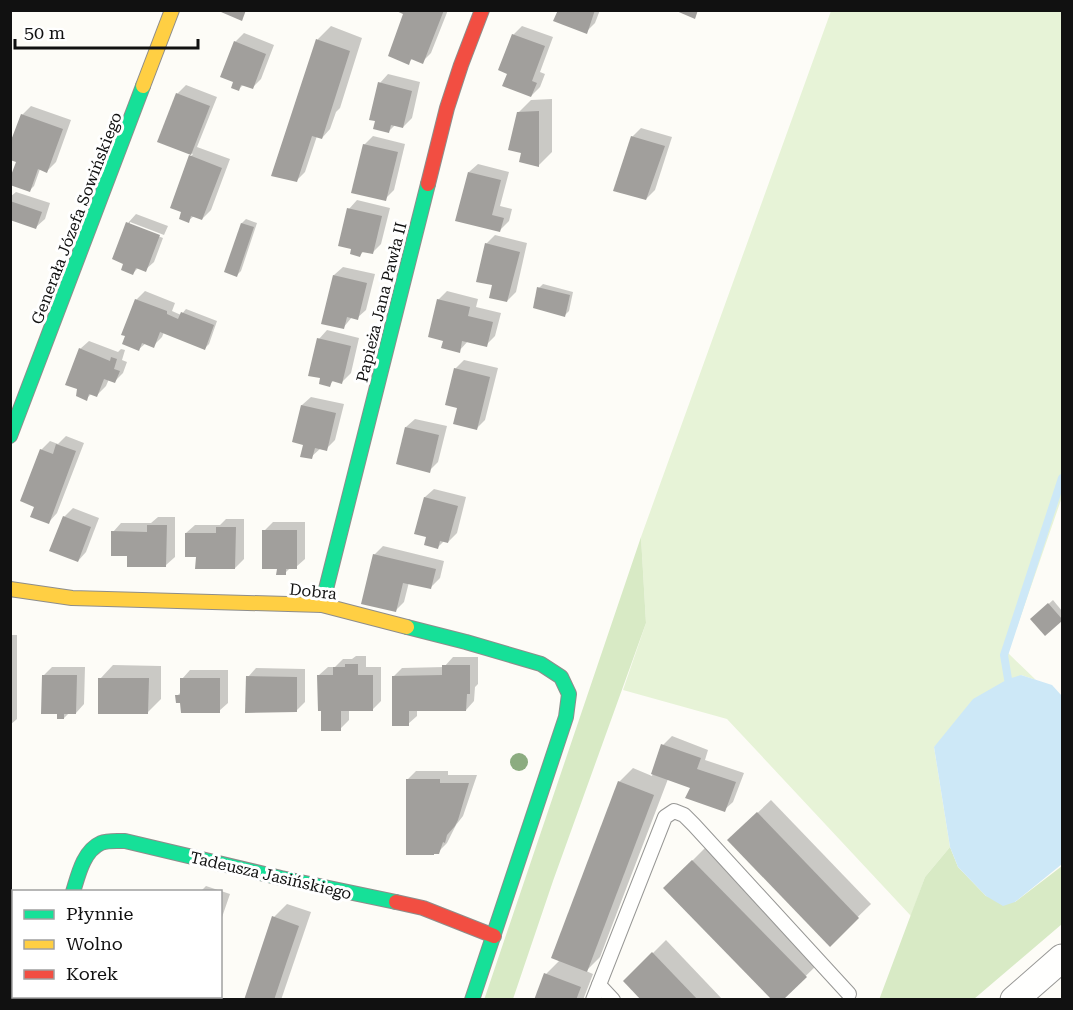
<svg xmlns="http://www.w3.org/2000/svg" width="1073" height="1010" font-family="'Roboto Serif',serif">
	<rect width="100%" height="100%" fill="#fdfcf7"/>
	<polygon fill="#e7f3d7" points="831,11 1062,11 1062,497 1008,653 1036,680 1021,675 934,747 950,847 925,877 911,916 727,719 623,690 646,623 641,537"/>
	<g fill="#d8eac5">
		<polygon points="641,537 646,623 553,881 513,999 484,1000"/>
		<polygon points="950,847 958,867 986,896 1015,902 1062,866 1062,924 974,999 879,1000 925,877"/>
	</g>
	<polygon fill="#cde8f7" points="1021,675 1052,685 1062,696 1062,864 1015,902 1003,906 986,896 958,867 950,847 934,747 973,699 1008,679"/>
	<g fill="#0003">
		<polygon points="399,10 448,10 431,53 422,62 413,58 408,63 405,13"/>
		<polygon points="559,10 600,10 595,23 586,32"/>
		<polygon points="331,26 362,38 340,108 336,112 330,129 322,138 317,136 305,172 296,181 294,112 318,39"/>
		<polygon points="522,26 553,37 540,72 545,74 540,87 531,96 509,73 513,35"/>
		<polygon points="244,33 274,45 261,79 252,88 244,84 239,89 235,42"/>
		<polygon points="388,74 420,82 412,118 403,127 395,125 389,131 380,83"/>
		<polygon points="186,85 217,97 197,147 230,159 211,210 202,219 194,216 188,221 191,156 193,154 159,141 177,94"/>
		<polygon points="552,99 552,152 539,165 523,152 518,113 531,100"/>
		<polygon points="31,106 71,120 56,162 47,171 40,169 34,186 30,190 22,115"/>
		<polygon points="641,128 672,137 655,190 646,199 632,137"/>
		<polygon points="373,136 405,144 394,190 385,199 364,145"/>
		<polygon points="478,164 509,172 500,206 512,209 509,221 500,230 469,172"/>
		<polygon points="16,192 50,203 45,219 36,227 10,218 10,197"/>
		<polygon points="357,200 390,208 381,244 372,253 364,251 360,255 349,209"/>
		<polygon points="136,214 168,226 164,235 130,222 130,225 163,238 154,262 145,270 138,268 133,273 128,223"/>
		<polygon points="246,219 257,223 241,271 237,275 242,223"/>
		<polygon points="495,235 527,243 516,292 507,301 493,284 486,244"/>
		<polygon points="343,267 375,274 366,310 357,318 352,317 343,328 334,275"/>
		<polygon points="543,284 573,292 569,311 565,315 539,288"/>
		<polygon points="145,291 175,303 172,311 181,315 186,309 217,321 209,344 205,348 164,332 162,337 153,346 146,343 139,349 136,300"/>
		<polygon points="447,291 478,299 476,307 501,313 495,336 486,345 468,341 459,351 445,340 438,300"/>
		<polygon points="327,330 359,338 351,373 342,382 334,380 329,385 319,339"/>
		<polygon points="89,341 118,352 121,349 125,350 122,360 127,362 123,373 115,381 109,379 106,386 97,395 92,393 86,399 80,349"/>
		<polygon points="464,360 498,368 485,420 476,429 458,407 455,369"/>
		<polygon points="311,397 344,404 335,440 326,449 321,448 311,457 305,444 302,405"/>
		<polygon points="415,419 447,426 438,462 429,471 406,427"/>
		<polygon points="66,436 84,443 57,513 49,522 36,506 41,450 50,441 58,444"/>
		<polygon points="434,489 466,497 457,533 448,542 444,541 438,547 428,536 425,497"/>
		<polygon points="73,508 99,518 86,552 78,561 64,517"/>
		<polygon points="158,517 175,517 175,557 166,565 129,554 113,532 121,523 151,523"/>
		<polygon points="226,519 244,519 244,559 235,568 197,556 186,533 195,525 220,525"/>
		<polygon points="273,522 305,522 305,559 296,567 291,567 285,573 278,568 264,531"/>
		<polygon points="383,546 444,561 440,578 431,587 409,582 404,602 395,611 374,555"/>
		<polygon points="1053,600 1062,611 1062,619 1046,634 1032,619"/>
		<polygon points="10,635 17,635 17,719 10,725"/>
		<polygon points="356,656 366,656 366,667 381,667 381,701 372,710 349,710 349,720 340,729 319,675 328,667 335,667 343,659 352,659"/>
		<polygon points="453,657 478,657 478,684 475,687 474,701 466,710 417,710 417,716 408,724 393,677 402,668 444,667"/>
		<polygon points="113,665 161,666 161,699 148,712 100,679"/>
		<polygon points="52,667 85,667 84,704 76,713 69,713 64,718 58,713 43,676"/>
		<polygon points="256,668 305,669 305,702 296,711 248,677"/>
		<polygon points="190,670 228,670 228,703 219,711 182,701 177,696 182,691 182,679"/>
		<polygon points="672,736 708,750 705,760 744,773 733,802 724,810 692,787 668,779 600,957 586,971 593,974 583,1000 536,1000 546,974 560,960 619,782 633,768 652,776 663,745"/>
		<polygon points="416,771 448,771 448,775 477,775 463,816 456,825 447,843 438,852 407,780"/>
		<polygon points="771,800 871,904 830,944 729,840"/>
		<polygon points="706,847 819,963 781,1000 665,888"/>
		<polygon points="206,886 230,894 220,923 220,892 200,892"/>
		<polygon points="10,899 14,901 14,957 12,959 10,958"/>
		<polygon points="287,904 311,912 281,1000 246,1000 274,917"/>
		<polygon points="666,940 723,1000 643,1000 625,981"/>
		<polygon points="159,996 195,996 194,1000 158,1000"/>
	</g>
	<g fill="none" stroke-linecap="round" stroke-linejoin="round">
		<polyline stroke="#cde8f7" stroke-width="8" points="1008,679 1004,655 1062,478"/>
	</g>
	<g fill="#a19f9c">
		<polygon points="221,10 246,10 242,21 221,12"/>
		<polygon points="394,10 444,10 423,64 411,59 409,65 388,56 403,14"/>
		<polygon points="558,10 595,10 587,34 553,21"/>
		<polygon points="674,10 698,10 695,19"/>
		<polygon points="512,34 545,46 532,81 537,83 531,97 502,86 507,74 498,70"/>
		<polygon points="316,39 350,51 322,139 312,136 297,182 271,176"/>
		<polygon points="234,41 266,54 253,89 241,85 239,91 231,88 233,82 220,77"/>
		<polygon points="378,82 412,91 403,128 391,125 389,133 373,129 375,121 369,120"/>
		<polygon points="176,93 210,106 191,155 157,142"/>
		<polygon points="539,111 539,167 519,162 521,153 508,150 517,112"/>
		<polygon points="21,114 63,129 47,173 38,169 30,192 10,185 10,178 16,162 10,160 10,143"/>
		<polygon points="631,136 665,146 646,200 613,191"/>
		<polygon points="363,144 398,152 386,201 351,193"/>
		<polygon points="189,155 222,168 202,220 191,216 189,223 179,219 181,212 170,208"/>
		<polygon points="468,172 501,180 492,215 504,218 500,232 455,221"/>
		<polygon points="10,201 42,212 36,229 10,220"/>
		<polygon points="347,208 382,216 373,254 362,252 360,257 350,254 351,249 338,246"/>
		<polygon points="126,222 160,235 146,272 136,268 133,275 121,270 123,264 112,259"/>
		<polygon points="241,223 254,227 237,277 224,272"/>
		<polygon points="485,243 520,252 507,302 489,298 492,285 476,282"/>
		<polygon points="333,275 367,283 358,320 347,317 344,329 321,324"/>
		<polygon points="537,287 570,295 565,317 533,308"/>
		<polygon points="135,299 167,311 167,314 178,319 181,312 214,325 205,350 160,332 154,348 142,343 139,351 122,344 125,336 121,335"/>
		<polygon points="437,299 470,307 468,316 493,322 487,347 462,341 460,353 441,348 443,341 428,337"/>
		<polygon points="317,338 351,346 342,384 332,381 330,387 319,384 320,378 308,376"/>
		<polygon points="79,348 110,361 111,357 117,359 114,369 120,371 115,383 104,379 97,397 89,394 87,401 76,396 77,389 65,385"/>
		<polygon points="454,368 490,377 477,430 453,424 457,408 445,405"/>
		<polygon points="301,405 336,413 327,451 315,448 312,459 300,457 303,445 292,442"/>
		<polygon points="405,427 439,435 430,473 396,464"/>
		<polygon points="56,444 76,451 49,524 30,517 34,507 20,501 40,449 53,454"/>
		<polygon points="424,497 458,506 448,543 440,541 438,549 424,545 426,537 414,534"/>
		<polygon points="63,516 91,527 78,562 49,551"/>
		<polygon points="147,525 167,525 166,567 127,567 127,556 111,556 111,531 147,532"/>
		<polygon points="216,527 236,527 235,569 195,569 196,557 185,557 185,533 216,533"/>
		<polygon points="262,530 297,530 297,569 286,569 286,575 276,575 277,569 262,569"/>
		<polygon points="373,554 436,569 431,589 403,583 396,612 361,604"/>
		<polygon points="1048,603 1062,619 1062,621 1045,636 1030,619"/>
		<polygon points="345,664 358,664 358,675 373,675 373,711 341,711 341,731 321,731 321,711 318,711 317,675 333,675 333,667 345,667"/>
		<polygon points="442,665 470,665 470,694 467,694 466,711 409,711 409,726 392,726 392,676 442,675"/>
		<polygon points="42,675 77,675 76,714 64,714 64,719 57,719 57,714 41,714"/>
		<polygon points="246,676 297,677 297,712 245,713"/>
		<polygon points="98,678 149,678 148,714 98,714"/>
		<polygon points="180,678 220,678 220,713 181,713 180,703 176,703 175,695 180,695"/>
		<polygon points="661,744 701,758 697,769 736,782 725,812 685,798 690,788 651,774"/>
		<polygon points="406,779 440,779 440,783 469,783 458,820 455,826 447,835 445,843 443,842 439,854 434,854 434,855 406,855"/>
		<polygon points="618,781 654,795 587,972 551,958"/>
		<polygon points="757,812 859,918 830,947 727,840"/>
		<polygon points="692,860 807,977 783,1000 772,1000 663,888"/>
		<polygon points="10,913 14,914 13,960 10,960"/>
		<polygon points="272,916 299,926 287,961 274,1000 244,1000"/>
		<polygon points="652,952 698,1000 641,1000 623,981"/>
		<polygon points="544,973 581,987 576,1000 534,1000"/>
	</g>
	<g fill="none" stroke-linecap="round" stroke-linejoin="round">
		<g stroke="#979795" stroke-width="16">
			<g id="lane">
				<polyline points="599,985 613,1000"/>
				<polyline points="593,1000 665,817 674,811 684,815 694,825 849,994"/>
			</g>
		</g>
		<g stroke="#979795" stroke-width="29">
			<g id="street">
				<polyline points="37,1000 38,996"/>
				<polyline points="1014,1000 1062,958"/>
			</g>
		</g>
		<g stroke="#8e8d8b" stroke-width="16">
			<g id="fast">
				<polyline points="10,436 143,86"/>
				<polyline points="322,605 428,184"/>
				<polyline points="407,627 466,642 541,664 561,677 569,694 566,717 472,1000"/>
				<path d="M73 892C78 876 83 851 101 843 108 840 117 841 125 841L281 878 396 902"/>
			</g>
		</g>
		<g stroke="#8e8d8b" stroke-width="16">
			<g id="slow">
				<polyline points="143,86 172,10"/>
				<polyline points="10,589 72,598 322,605 407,627"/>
			</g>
		</g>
		<g stroke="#8e8d8b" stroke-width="16">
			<g id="jam">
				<polyline points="428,184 447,108 461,65 482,10"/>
				<polyline points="396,902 423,908 494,936"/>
			</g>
		</g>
		<use href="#lane" stroke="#fffffe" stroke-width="14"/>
		<use href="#street" stroke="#fffffe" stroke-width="27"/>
		<use href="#fast" stroke="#16e098" stroke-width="14"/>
		<use href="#slow" stroke="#ffcf43" stroke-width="14"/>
		<use href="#jam" stroke="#f24e42" stroke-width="14"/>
	</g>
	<circle fill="#8cac80" cx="519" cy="762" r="9"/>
	<g text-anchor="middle" stroke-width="6" stroke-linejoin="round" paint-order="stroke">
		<g font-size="16" fill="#111" stroke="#fff">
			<text transform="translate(76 218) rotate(-69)" y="6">Generała Józefa Sowińskiego</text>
			<text transform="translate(381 302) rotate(-76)" y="6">Papieża Jana Pawła II</text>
			<text transform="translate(313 591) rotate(6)" y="6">Dobra</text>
			<text transform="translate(271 875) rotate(13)" y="6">Tadeusza Jasińskiego</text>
		</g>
	</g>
	<rect width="1073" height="1010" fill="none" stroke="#111111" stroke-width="24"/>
	<rect x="12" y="890" width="210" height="108" fill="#ffffff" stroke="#a0a0a0" stroke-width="1.5"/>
	<rect x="24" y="910" width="30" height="9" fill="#16e098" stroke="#a0a0a0" stroke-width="1.5"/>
	<text x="66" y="920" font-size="18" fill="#111111">Płynnie</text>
	<rect x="24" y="940" width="30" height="9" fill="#ffcf43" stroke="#a0a0a0" stroke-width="1.5"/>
	<text x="66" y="950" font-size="18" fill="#111111">Wolno</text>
	<rect x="24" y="970" width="30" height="9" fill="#f24e42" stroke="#a0a0a0" stroke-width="1.5"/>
	<text x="66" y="980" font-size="18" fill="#111111">Korek</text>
	<path d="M15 39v9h183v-9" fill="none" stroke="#111111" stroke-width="3"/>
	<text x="24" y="39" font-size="18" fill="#111111" stroke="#ffffff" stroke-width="4.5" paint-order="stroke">50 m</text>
</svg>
